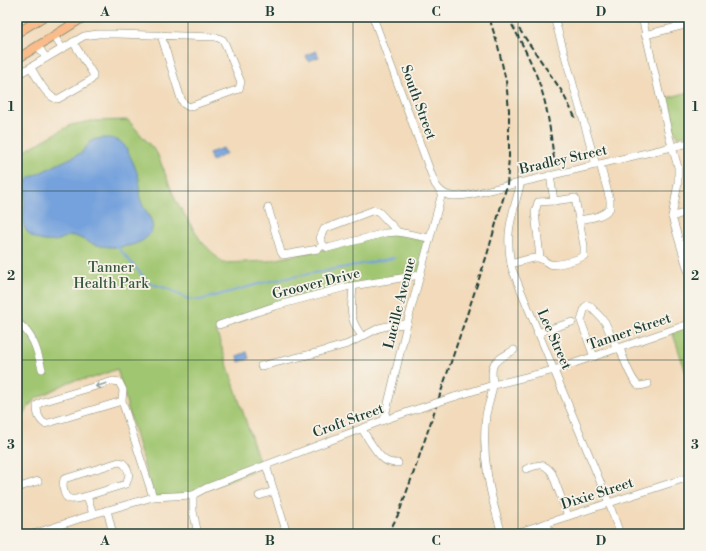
<svg xmlns="http://www.w3.org/2000/svg" width="706" height="551" font-family="'Libre Bodoni',serif">
	<rect width="100%" height="100%" fill="#f7f3e8"/>
	<filter id="ink" filterUnits="userSpaceOnUse"><feTurbulence type="fractalNoise" baseFrequency=".025" numOctaves="2"/><feDisplacementMap in="SourceGraphic" scale="8" xChannelSelector="R" yChannelSelector="G"/><feConvolveMatrix kernelMatrix="1 2 1 2 8 2 1 2 1" color-interpolation-filters="sRGB"/></filter>
	<filter id="wash" filterUnits="userSpaceOnUse"><feTurbulence type="fractalNoise" baseFrequency=".012" numOctaves="4" result="noise"/><feDisplacementMap in="SourceGraphic" scale="16" xChannelSelector="R" yChannelSelector="G"/><feGaussianBlur stdDeviation="0.9" result="paint"/><feColorMatrix in="noise" values="0 0 0 0 0 0 0 0 0 0 0 0 0 0 0 0 0 1.4 0 .05"/><feComposite in="paint" operator="in"/></filter>
	<g filter="url(#wash)">
		<rect width="100%" height="100%" fill="#f2daba"/>
		<g fill="#a1c671" stroke="#608252">
			<polygon points="689,92 689,134 678,137 674,131 667,98"/>
			<polygon points="128,120 157,153 176,201 201,241 223,263 268,261 328,248 385,233 424,237 424,245 420,275 294,297 247,315 216,330 261,467 193,495 153,497 117,369 93,378 71,381 35,399 22,415 17,417 17,157 33,146 71,125 91,121"/>
			<polygon points="689,324 689,382 672,331"/>
		</g>
		<g fill="#74a1dc" stroke="#4a6f88">
			<polygon points="316,51 319,57 308,61 306,55"/>
			<path d="M106 138C111 138 116 139 121 142 127 146 137 171 139 179 140 187 138 194 141 201 144 212 160 224 148 236 136 249 109 249 93 244 87 242 80 237 74 236 68 235 64 238 59 240 45 244 26 239 23 223L26 182 29 178 81 153 91 141 96 139Z"/>
			<polygon points="223,148 226,154 212,161 209,153"/>
			<polygon points="247,352 249,359 239,362 237,356"/>
		</g>
		<g fill="none" stroke-linecap="round" stroke-linejoin="round">
			<polyline stroke="#74a1dc" stroke-width="2" points="116,245 149,283 169,289 188,299 200,300 266,282 394,258"/>
		</g>
	</g>
	<g filter="url(#ink)">
		<g fill="none" stroke-linecap="round" stroke-linejoin="round">
			<g stroke="#888c77" stroke-width="8">
				<g id="minor">
					<path d="M373 17 435 184C444 198 452 197 468 195L689 143"/>
					<polyline points="554,17 596,165"/>
					<polyline points="642,17 669,136 678,167 678,183 672,217 689,274"/>
					<polyline points="645,35 689,24"/>
					<polyline points="54,36 62,48"/>
					<polyline points="38,46 46,58"/>
					<path d="M31 68C37 77 47 99 58 99L91 80 93 77V74L73 42"/>
					<polyline points="17,75 84,36 98,34 117,34 216,37 223,40 226,46 241,82 239,89 189,107 184,104 181,99 161,35"/>
					<path d="M521 182C512 217 504 232 512 269L609 503 620 534"/>
					<polyline points="268,207 281,252 283,255 318,249 323,245"/>
					<polyline points="672,217 689,211"/>
					<path d="M579 220C590 218 603 217 610 208V200L600 164"/>
					<polyline points="398,232 379,212 374,210 324,229 320,238 323,245 328,248 385,233 398,232 429,238"/>
					<polyline points="681,245 689,243"/>
					<polyline points="540,258 535,212 538,202 554,201"/>
					<path d="M511 264C519 262 530 257 539 258 543 259 546 263 550 264 558 266 576 260 584 256V246L575 198 554 201 550 175"/>
					<path d="M353 286C352 307 347 317 362 336"/>
					<path d="M17 322C34 335 37 350 42 369"/>
					<polyline points="219,325 275,306 346,287 420,275"/>
					<polyline points="537,333 572,322"/>
					<path d="M620 348C623 357 631 379 638 385 641 387 645 385 648 384"/>
					<polyline points="594,357 581,321 585,307 588,305 590,306 605,322 617,349"/>
					<polyline points="261,366 316,353 348,344 379,328 392,325 407,324"/>
					<polyline points="454,397 493,385 554,370 689,324"/>
					<path d="M122 401 45 424C38 419 37 413 37 405L42 402 113 381 119 382 123 390 122 401 153 497"/>
					<polyline points="384,420 407,324 442,193"/>
					<path d="M362 429C367 437 377 455 385 460 389 463 394 463 398 463"/>
					<polyline points="266,465 287,534"/>
					<path d="M526 469C538 465 543 461 552 473L568 516"/>
					<polyline points="17,488 38,481"/>
					<polyline points="193,495 193,511 198,534"/>
					<path d="M87 496 126 484C131 475 129 469 123 463L119 462 64 479C62 486 63 501 74 499 78 499 83 497 87 496L93 514"/>
					<polyline points="259,496 274,491"/>
					<polyline points="107,510 113,534"/>
					<polyline points="547,523 550,534"/>
					<polyline points="33,534 94,514 153,497 193,495 206,488 384,420 420,408"/>
					<path d="M502 534C490 495 481 456 486 415 488 405 492 395 493 385 493 378 490 371 494 364 498 358 508 354 514 350"/>
					<polyline points="513,534 689,477"/>
				</g>
			</g>
			<g stroke="#888c77" stroke-width="10">
				<g id="major">
					<polyline points="17,33 43,17"/>
					<polyline points="17,59 84,17"/>
				</g>
			</g>
			<use href="#minor" stroke="#fff" stroke-width="7"/>
			<use href="#major" stroke="#f9bc8a" stroke-width="8"/>
			<g stroke="#1f3d34" stroke-width="2" stroke-dasharray="6 3" stroke-linecap="butt">
				<path d="M508 17C521 42 535 67 543 95 549 116 551 138 554 159"/>
				<polyline points="519,29 561,90 576,119"/>
				<polyline points="388,534 399,513 416,466 487,255 507,185 509,157 509,110 506,81 498,46 489,17"/>
			</g>
			<g stroke="#888c77" stroke-width="8" stroke-linecap="butt">
				<polyline id="minor-bridge" points="420,408 454,397"/>
			</g>
			<use href="#minor-bridge" stroke="#fff" stroke-width="7"/>
		</g>
		<defs><path id="oneway-shaft" d="M-6 0H5M1.5-3L5.5 0L1.5 3" fill="none" stroke-width="1.6" stroke-linecap="round" stroke-linejoin="round"/></defs>
		<use stroke="#8f9e9a" href="#oneway-shaft" transform="translate(101 385) rotate(163)"/>
	</g>
	<path fill="none" stroke="#1f3d34" stroke-width="1" stroke-opacity="0.55" d="M188 17V534M353 17V534M518 17V534M17 191H689M17 360H689"/>
	<g text-anchor="middle" stroke-width="3.5" stroke-linejoin="round" paint-order="stroke">
		<g font-size="14" fill="#1f3d34" stroke="#f7f3e8">
			<text transform="translate(419 102) rotate(70)" y="5">South Street</text>
			<text transform="translate(563 159) rotate(-13)" y="5">Bradley Street</text>
			<text transform="translate(316 283) rotate(-14)" y="5">Groover Drive</text>
			<text transform="translate(399 303) rotate(-76)" y="5">Lucille Avenue</text>
			<text transform="translate(629 331) rotate(-19)" y="5">Tanner Street</text>
			<text transform="translate(555 339) rotate(66)" y="5">Lee Street</text>
			<text transform="translate(348 420) rotate(-20)" y="5">Croft Street</text>
			<text transform="translate(597 493) rotate(-18)" y="5">Dixie Street</text>
		</g>
		<g font-size="14" fill="#395840" stroke="#f7f3e8">
			<text x="111" y="272">Tanner<tspan x="111" dy="16">Health Park</tspan></text>
		</g>
	</g>
	<rect width="706" height="551" fill="none" stroke="#f7f3e8" stroke-width="44"/>
	<rect x="22" y="22" width="662" height="507" fill="none" stroke="#1f3d34" stroke-width="1.5"/>
	<g font-size="13" text-anchor="middle" font-weight="bold" fill="#1f3d34">
		<text x="105" y="16">A</text>
		<text x="270" y="16">B</text>
		<text x="436" y="16">C</text>
		<text x="601" y="16">D</text>
		<text x="11" y="111">1</text>
		<text x="695" y="111">1</text>
		<text x="11" y="280">2</text>
		<text x="695" y="280">2</text>
		<text x="11" y="449">3</text>
		<text x="695" y="449">3</text>
		<text x="105" y="545">A</text>
		<text x="270" y="545">B</text>
		<text x="436" y="545">C</text>
		<text x="601" y="545">D</text>
	</g>
</svg>
